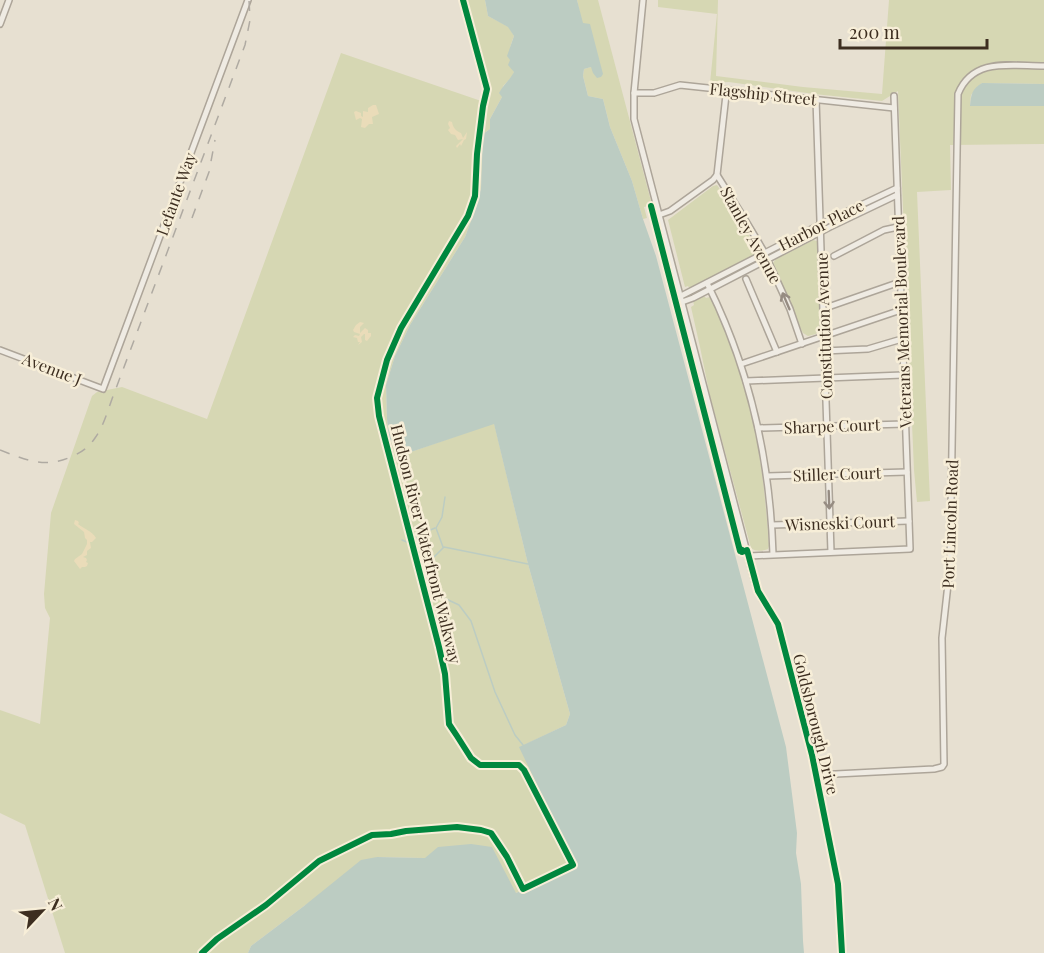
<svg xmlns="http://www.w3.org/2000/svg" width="1044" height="953" font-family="'Playfair Display',serif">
	<rect width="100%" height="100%" fill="#e7e0d1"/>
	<g fill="#d6d7b3">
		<path d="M462 0H485L488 16 509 27 514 36C508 51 509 56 514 72L512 77 503 86 502 97 490 119V129L483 134 481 188 476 208 465 237 410 325 395 356 386 385 387 419 389 438 399 456 494 423 528 564 570 714 566 725 520 747 576 866 516 893 425 858 377 857 304 906 251 946 248 953H65L25 825 0 813V710L40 724 50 618 45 608 44 594 51 513 92 396 97 392 122 387 207 419 341 53 487 103 486 92Z"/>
		<polygon points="577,0 598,0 652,205 644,207 647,218 643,219 632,181 610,127 603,99 588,96 583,76 584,69 591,67"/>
		<polygon points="658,0 718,0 716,76 803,87 882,94 889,0 1044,0 1044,84 982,83 971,95 970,105 1044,106 1044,144 950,145 951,190 917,192 930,501 917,502 914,470 898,91 882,101 814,94 729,82 710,83 717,14 658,7"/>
		<polygon points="717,185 742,222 758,253 690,289 688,286 685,287 668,220 713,186"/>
		<polygon points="813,240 817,241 820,327 816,334 808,336 803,333 800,327 773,263 776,259"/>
		<path d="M704 296 706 298 710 297C752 372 763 462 769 546L768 549C762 551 756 552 751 548L710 396 700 347 691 307 694 305 693 301Z"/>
	</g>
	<g fill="#eadcb9">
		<polygon points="373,105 376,105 379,114 372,117 373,124 369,124 365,128 361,127 362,119 360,118 356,120 354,112 356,111 361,113 361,116 363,117 363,111 368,112 368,108"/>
		<path d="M449 121 452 122C453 128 456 131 461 133L463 138 467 132 466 139 464 140 461 146 460 144 457 148 456 146 463 139 458 140 455 135 451 134 448 130 450 128 448 124Z"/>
		<polygon points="360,322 364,323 360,327 360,333 365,328 368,330 368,333 371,333 371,336 367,341 365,340 365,334 364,334 361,337 362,342 358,345 360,342 358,342 357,338 353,337 355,335 359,336 360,334 354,332 353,330 356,325"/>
		<path d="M75 520 78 521 79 523 78 524C84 529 92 531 96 538L92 542H90L91 548 87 551V555L83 557 86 558 87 560 86 562 88 563 87 566 85 567H82L80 569 74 561 75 559 82 554 87 544V540L85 538 84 532 74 524Z"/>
	</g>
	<g fill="#bcccc2">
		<path d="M485 0H577L583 23 590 24 603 74 601 77 597 78 593 73 591 67 584 69 583 76 588 96 603 99 610 127 632 181 643 219 656 256 786 747 797 833 796 853 801 884 803 941 804 953H248L251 946 304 906 361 860 377 857 425 858 438 847 471 844 492 847 516 893 576 866 519 747 566 725 570 714 528 564 494 424 399 456 389 437 387 419 386 385 395 356 410 325 465 237 476 208 481 188 483 134 490 129V119L502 97 499 93C503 85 510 80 514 72L508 65 510 60 507 56 514 36 508 27 488 16Z"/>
		<path d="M982 83 1044 84V106H970C971 94 972 89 982 83Z"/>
	</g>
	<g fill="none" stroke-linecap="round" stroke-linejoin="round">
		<g stroke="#bcccc2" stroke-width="1.5">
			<polyline points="402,540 409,543 428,531 435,528"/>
			<polyline points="443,547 436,528 442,517 445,497"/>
			<polyline points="523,745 515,735 495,692 471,621 459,605 429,591 423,581 423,571 429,562 444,547 528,564"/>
		</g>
		<g stroke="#ada599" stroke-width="8">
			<g id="minor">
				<polyline points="643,0 634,93 634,119 755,583 762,599 778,624 812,755 838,884 842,953"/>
				<polyline points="0,24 9,0"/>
				<polyline points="725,89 726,95 717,175 744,218 763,250 790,309 802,344"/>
				<polyline points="634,93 654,93 680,85 894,108"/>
				<polyline points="816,99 831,552"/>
				<polyline points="659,215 670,211 713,180 717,175"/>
				<polyline points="834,256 884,230 898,227"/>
				<polyline points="746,279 777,352"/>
				<path d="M707 283C750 369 770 459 773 554"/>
				<polyline points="681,296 831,219 897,188"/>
				<polyline points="682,302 693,298 830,227 897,195"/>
				<polyline points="831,306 900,282"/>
				<polyline points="0,350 103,389 248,0"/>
				<polyline points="824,351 868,349 895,341 902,339"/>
				<polyline points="741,364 901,310"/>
				<polyline points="746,381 903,375"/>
				<polyline points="758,428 905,424"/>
				<polyline points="767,476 907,472"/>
				<polyline points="772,525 909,521"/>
				<polyline points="749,556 910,549 894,96"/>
				<path d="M816 775 934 769 942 767 944 764 942 638 950 566 958 94C973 57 1011 66 1044 66"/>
			</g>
		</g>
		<use href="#minor" stroke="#efebe3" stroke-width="5"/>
		<g stroke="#afaaa2" stroke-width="1.5" stroke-dasharray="10 10" stroke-linecap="butt">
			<polyline points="192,218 209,172 215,140"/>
			<path d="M0 450C26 460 45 469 73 456 82 452 89 447 95 438 103 427 107 413 112 399L245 45 250 20 249 0"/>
		</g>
		<g stroke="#f7eed8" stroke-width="10">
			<g id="cycleway">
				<polyline points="651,206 740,551 742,550 742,552 747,550 758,591 778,624 812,755 838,884 842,953"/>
				<polyline points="202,953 217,939 266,905 319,861 372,835 391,834 406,831 457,827 481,830 491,833 507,857 523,889 573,865 524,770 519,765 480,765 471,758 457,736 449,724 445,674 439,647 379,416 377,398 387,360 401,328 468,216 475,196 477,154 483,106 487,89 463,0"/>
			</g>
		</g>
		<use href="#cycleway" stroke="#00873e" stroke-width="6"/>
	</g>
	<defs><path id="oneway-shaft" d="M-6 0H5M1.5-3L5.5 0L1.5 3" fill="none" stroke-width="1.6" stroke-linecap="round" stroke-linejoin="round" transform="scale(1.5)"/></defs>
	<g stroke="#968c82">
		<use href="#oneway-shaft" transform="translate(786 301) rotate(-113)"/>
		<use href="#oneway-shaft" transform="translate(829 500) rotate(88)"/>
	</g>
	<g text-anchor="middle" stroke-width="5" stroke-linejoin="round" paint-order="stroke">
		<g font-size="16" fill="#3d2e20" stroke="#f7eed8">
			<text transform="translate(763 94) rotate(6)" y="6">Flagship Street</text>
			<text transform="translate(176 194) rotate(-70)" y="6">Lefante Way</text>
			<text transform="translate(821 225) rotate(-27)" y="6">Harbor Place</text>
			<text transform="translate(751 235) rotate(61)" y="6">Stanley Avenue</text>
			<text transform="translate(902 322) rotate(-92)" y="6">Veterans Memorial Boulevard</text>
			<text transform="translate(824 326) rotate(-92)" y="6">Constitution Avenue</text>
			<text transform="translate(52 369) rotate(21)" y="6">Avenue J</text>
			<text transform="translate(832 426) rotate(-2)" y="6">Sharpe Court</text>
			<text transform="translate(837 474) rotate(-2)" y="6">Stiller Court</text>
			<text transform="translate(840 523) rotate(-2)" y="6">Wisneski Court</text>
			<text transform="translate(950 524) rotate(-88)" y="6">Port Lincoln Road</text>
			<text transform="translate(426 544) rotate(76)" y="6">Hudson River Waterfront Walkway</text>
			<text transform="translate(816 724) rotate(76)" y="6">Goldsborough Drive</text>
		</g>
	</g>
	<g transform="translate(42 911) rotate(64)" stroke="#f7eed8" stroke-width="4.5" paint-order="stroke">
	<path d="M0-4.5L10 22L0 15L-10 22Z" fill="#3d2e20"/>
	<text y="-9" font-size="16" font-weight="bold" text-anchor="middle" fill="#3d2e20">N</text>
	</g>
	<path d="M840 39v9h147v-9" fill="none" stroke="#3d2e20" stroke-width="3"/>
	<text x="849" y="39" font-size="18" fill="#3d2e20" stroke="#f7eed8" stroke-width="4.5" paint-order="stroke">200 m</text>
</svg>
